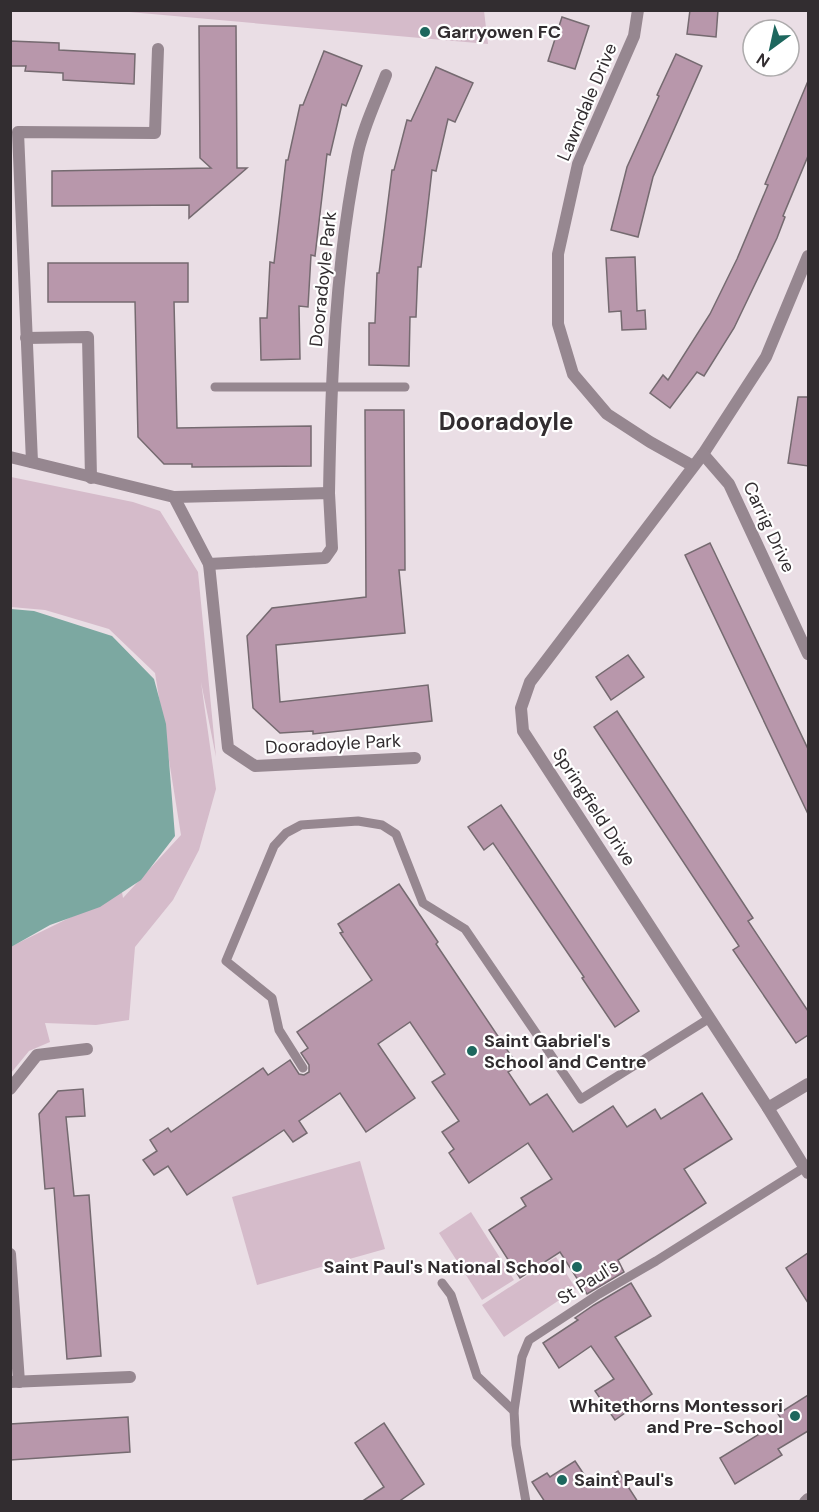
<svg xmlns="http://www.w3.org/2000/svg" width="819" height="1512" font-family="'DM Sans',sans-serif">
	<rect width="100%" height="100%" fill="#eadee5"/>
	<g fill="#d5bbca">
		<polygon points="118,11 484,11 488,44"/>
		<polygon points="11,477 133,502 160,511 198,572 216,757 201,682 216,789 199,850 173,900 135,947 129,1020 96,1025 45,1023 50,1042 29,1051 11,1073 12,946 122,892 123,898 181,835 155,673 109,629 45,610 11,607"/>
		<polygon points="360,1161 385,1249 257,1285 232,1197"/>
		<polygon points="471,1212 514,1280 482,1300 439,1233"/>
		<polygon points="556,1257 576,1289 504,1337 482,1305"/>
	</g>
	<polygon fill="#7ca8a1" points="11,609 34,611 112,636 154,679 166,724 175,836 141,880 100,907 50,925 11,947"/>
	<g fill="#b897ab" stroke="#756a70" stroke-width="1.5">
		<polygon points="690,10 718,10 716,37 687,34"/>
		<polygon points="562,17 589,26 575,69 548,61"/>
		<polygon points="199,26 236,26 237,168 247,168 189,218 189,205 52,206 52,171 211,168 200,158"/>
		<polygon points="10,41 59,43 59,50 135,54 134,84 63,80 63,73 25,71 26,66 10,66"/>
		<polygon points="324,51 362,66 346,106 342,104 330,155 327,154 315,256 311,255 308,307 299,306 300,359 261,360 260,318 267,318 270,262 274,263 286,160 288,160 300,105 303,105"/>
		<polygon points="676,54 702,66 653,177 638,237 611,230 627,167 659,96 657,95"/>
		<polygon points="436,67 473,83 455,122 448,119 436,171 432,170 421,267 418,267 416,317 410,317 409,366 369,365 369,323 375,323 377,273 379,273 392,170 394,170 407,120 411,121"/>
		<polygon points="808,81 808,156 783,216 785,217 777,238 734,328 704,376 697,372 670,408 650,393 663,375 668,380 710,314 737,259 768,185 765,184"/>
		<polygon points="635,257 637,311 645,310 646,329 622,330 621,311 609,312 606,258"/>
		<polygon points="48,263 188,263 188,302 174,302 177,428 311,426 311,466 192,467 192,464 164,464 138,437 135,302 48,302"/>
		<polygon points="798,397 808,397 808,466 788,463"/>
		<polygon points="365,410 404,410 405,570 399,570 405,633 276,645 280,702 428,685 432,721 313,734 313,731 280,733 253,708 247,636 272,608 366,597"/>
		<polygon points="710,543 808,749 808,814 685,555"/>
		<polygon points="628,655 644,677 611,700 596,677"/>
		<polygon points="617,711 753,918 748,921 808,1011 808,1035 796,1043 733,950 739,946 594,727"/>
		<polygon points="501,805 639,1011 615,1027 582,978 584,977 493,843 484,850 468,827"/>
		<polygon points="399,884 438,942 436,944 518,1066 508,1072 530,1105 547,1094 573,1132 613,1106 627,1127 655,1109 661,1119 702,1093 732,1139 684,1169 706,1203 618,1260 624,1272 587,1294 560,1252 520,1278 489,1230 526,1206 521,1198 552,1179 528,1143 469,1183 449,1153 454,1149 442,1132 459,1121 432,1082 445,1074 410,1022 378,1044 415,1098 366,1132 340,1093 299,1121 307,1133 293,1142 284,1130 187,1195 168,1166 154,1175 143,1160 157,1151 150,1140 168,1128 171,1132 263,1068 268,1075 290,1060 299,1074 304,1075 309,1072 309,1065 301,1053 308,1048 297,1032 372,980 340,933 343,932 338,924"/>
		<polygon points="83,1089 85,1116 66,1117 74,1196 89,1195 101,1356 67,1359 54,1188 45,1189 39,1114 58,1091"/>
		<polygon points="808,1253 808,1303 786,1268"/>
		<polygon points="631,1283 651,1316 615,1337 652,1394 615,1420 595,1391 614,1379 591,1346 559,1368 543,1343 578,1320 575,1318 594,1305"/>
		<polygon points="808,1395 808,1431 778,1449 782,1455 735,1484 720,1458 782,1420 778,1414"/>
		<polygon points="128,1417 130,1452 10,1460 10,1424"/>
		<polygon points="384,1423 424,1484 398,1502 361,1502 384,1487 355,1443"/>
		<polygon points="575,1461 593,1488 618,1471 638,1502 545,1502 532,1482 547,1473 550,1477"/>
	</g>
	<g fill="none" stroke-linecap="round" stroke-linejoin="round">
		<g stroke="#968790" stroke-width="9">
			<polyline points="215,387 405,387"/>
			<polyline points="303,1068 279,1030 272,998 226,961 274,846 286,833 301,825 358,821 382,825 396,834 423,903 465,929 581,1099 710,1018"/>
			<polyline points="442,1283 451,1295 477,1376 514,1411"/>
			<polyline points="526,1502 516,1445 514,1411 522,1357 529,1340 599,1294 656,1261 805,1167"/>
		</g>
		<g stroke="#968790" stroke-width="12">
			<polyline points="638,10 634,36 578,164 558,254 558,324 573,374 607,414 650,442 693,466"/>
			<polyline points="808,256 766,357 703,454 530,682 521,708 523,731 768,1108 808,1173"/>
			<polyline points="26,338 88,337 91,478"/>
			<polyline points="703,454 729,484 808,654"/>
			<polyline points="10,457 174,497 209,564 228,748 255,766 415,758"/>
			<polyline points="32,462 18,132 155,133 158,49"/>
			<path d="M329 493C331 380 335 267 357 157 362 130 376 101 386 75"/>
			<polyline points="174,497 329,493 332,548 325,558 209,564"/>
			<polyline points="10,1089 37,1055 87,1049"/>
			<polyline points="768,1108 808,1084"/>
			<polyline points="10,1254 19,1382"/>
			<polyline points="10,1382 130,1377"/>
			<polyline points="805,1502 808,1499"/>
		</g>
	</g>
	<g fill="#1d675e" stroke="#fff" stroke-width="2">
		<circle cx="425" cy="32" r="6"/>
		<circle cx="472" cy="1051" r="6"/>
		<circle cx="577" cy="1267" r="6"/>
		<circle cx="795" cy="1416" r="6"/>
		<circle cx="562" cy="1480" r="6"/>
	</g>
	<g text-anchor="middle" stroke-width="4.5" stroke-linejoin="round" paint-order="stroke">
		<g font-size="18" font-weight="bold" fill="#322d30" stroke="#fff" text-anchor="start">
			<text x="437" y="38">Garryowen FC</text>
			<text x="484" y="1047">Saint Gabriel's<tspan x="484" dy="21">School and Centre</tspan></text>
			<text x="565" y="1273" text-anchor="end">Saint Paul's National School</text>
			<text x="783" y="1412" text-anchor="end">Whitethorns Montessori<tspan x="783" dy="21">and Pre-School</tspan></text>
			<text x="574" y="1486">Saint Paul's</text>
		</g>
		<g font-size="18" fill="#322d30" stroke="#fff">
			<text transform="translate(587 102) rotate(-67)" y="6">Lawndale Drive</text>
			<text transform="translate(323 279) rotate(-84)" y="6">Dooradoyle Park</text>
			<text transform="translate(769 527) rotate(65)" y="6">Carrig Drive</text>
			<text transform="translate(333 744) rotate(-3)" y="6">Dooradoyle Park</text>
			<text transform="translate(594 807) rotate(57)" y="6">Springfield Drive</text>
			<text transform="translate(588 1282) rotate(-32)" y="6">St Paul's</text>
		</g>
		<g font-size="24" font-weight="bold" fill="#322d30" stroke="#fff">
			<text x="506" y="430">Dooradoyle</text>
		</g>
	</g>
	<rect width="819" height="1512" fill="none" stroke="#322d30" stroke-width="24"/>
	<g transform="translate(771 48) rotate(213)"><circle r="28" fill="#ffffff" stroke="#adabac" stroke-width="1.5"/>
	<path d="M0-4.5L10 22L0 15L-10 22Z" fill="#1d675e"/>
	<text y="-9" font-size="16" font-weight="bold" text-anchor="middle" fill="#322d30">N</text>
	</g>
</svg>
